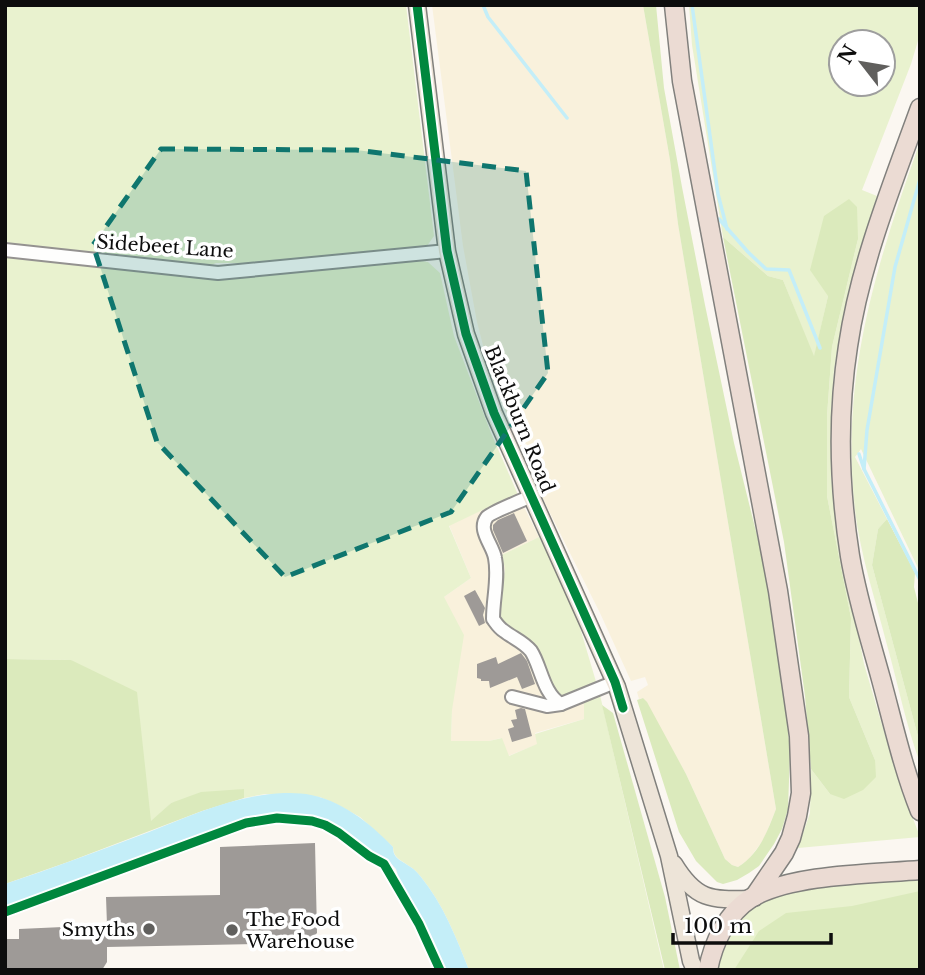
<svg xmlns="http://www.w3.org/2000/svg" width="925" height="975" font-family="'Libre Baskerville',serif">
	<rect width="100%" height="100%" fill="#fbf7f1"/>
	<g fill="#f9f1dc">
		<polygon points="432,5 643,5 670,160 678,224 776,809 764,839 749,859 738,867 732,865 725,859 686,774 643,698 639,699 637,692 648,685 645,677 631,681 600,613 540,493 490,373 477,322 463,246"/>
		<polygon points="519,497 539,537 502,555 505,568 500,590 597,685 600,695 584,701 584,719 535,733 538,744 508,756 501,738 489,741 451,741 452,710 444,597 471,578 449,525 491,506 507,503"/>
	</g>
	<g fill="#e9f2cf" fill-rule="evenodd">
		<polygon points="5,5 406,5 434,236 427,246 420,249 270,263 216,263 209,266 141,260 94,253 73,254 5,245"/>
		<path d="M689 5H920V34L911 64 862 190 877 196 852 280 842 323 834 369 831 413V476L835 513 864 664 898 779 920 837 798 848 810 813 811 769 830 794 875 760 849 697 851 618 827 496V416L832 347 858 239 828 296 814 358 783 280 768 276 723 237 692 45ZM841 42H883V84H841Z"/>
		<path d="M920 142V572L861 449 855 457 887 519 878 529 872 565 920 744V763C906 725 898 684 887 645 876 602 860 554 855 510 840 378 876 265 920 142Z"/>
		<path d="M5 252 232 277 416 260 428 262 440 273 454 336 491 433 519 497 507 503 491 506 449 526 471 578 444 597 464 635 452 710 451 741H489L502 738 509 756 537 744 535 734 584 719V700L600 695 664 970H469C456 937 443 904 421 877 418 873 413 868 409 866 401 860 393 858 393 847L360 817 336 804 320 797 265 794 244 798V789L171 803 151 822 71 660 5 659Z"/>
		<polygon points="539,537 563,584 578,621 597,685 563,698 557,696 521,635 505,624 496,609 504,577 505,568 503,561 501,560 502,555"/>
		<polygon points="920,871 920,970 708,970 718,938 771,890"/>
	</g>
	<g fill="#dbeabc">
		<path d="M643 5H656L664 88 682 187 705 305 734 443 769 584 783 677 790 752 788 809 782 829 774 844 759 866 749 873 737 880 723 884 717 882 696 861 679 832 637 700 643 698 647 702 686 774 725 859 732 865 738 867C760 853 767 832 776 809L678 224 670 160Z"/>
		<polygon points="849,199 857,207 858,239 832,347 827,416 827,496 851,618 849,697 875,760 876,777 863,790 844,799 830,794 811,769 805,696 784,542 723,237 768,276 783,280 814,356 828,296 810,270 824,216"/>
		<polygon points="887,519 915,573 914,587 920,611 920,744 872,565 878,529"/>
		<polygon points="5,659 71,660 137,692 151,821 171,803 201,792 244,789 244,798 202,811 68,862 5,884"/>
		<polygon points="602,705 613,713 665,897 680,970 665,970"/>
		<polygon points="920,891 920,970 734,970 759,931 786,913 852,906"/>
	</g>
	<path fill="#c4eef8" d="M284 793C291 793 299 793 306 794 340 799 370 823 393 847 393 859 401 860 409 866 413 868 418 873 421 877 443 904 456 937 469 970H446L418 911 399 879 396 869 386 858C373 856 364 846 353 839 344 833 334 826 324 822 299 813 271 816 246 822L5 911V884C53 868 101 850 149 832 193 815 235 795 284 793Z"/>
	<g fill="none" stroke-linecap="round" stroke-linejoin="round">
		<g stroke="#c4eef8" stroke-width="3.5">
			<polyline points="483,5 488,17 567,118"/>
			<polyline points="692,5 718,194 727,229"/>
			<polyline points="719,219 748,252 766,269 789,270 820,348"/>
			<polyline points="859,454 864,469 920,580"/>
			<polyline points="864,469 867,430 895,267 920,179"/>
		</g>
	</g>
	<g fill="#9e9a97">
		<polygon points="514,513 527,541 503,553 493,530 493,525 498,520"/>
		<polygon points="475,590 485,608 483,615 485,623 479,626 464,596"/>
		<polygon points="521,653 527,661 535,684 522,689 517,677 490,688 489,681 481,681 481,679 477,678 477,664 496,657 498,664"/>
		<polygon points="521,708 525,709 532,736 512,742 508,729 514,727 511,720 517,719 515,710"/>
		<polygon points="315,843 317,933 307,943 107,947 107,962 102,970 5,970 5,939 19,939 19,929 107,925 106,897 220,895 220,847"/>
	</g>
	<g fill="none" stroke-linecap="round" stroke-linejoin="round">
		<g stroke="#949290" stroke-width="16">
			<g id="minor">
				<polyline points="5,250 218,273 447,251"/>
				<path d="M532 496C525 499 490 513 487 517 477 530 493 545 495 558 499 578 493 598 493 619 496 623 499 628 504 631 513 638 524 642 531 651 541 666 543 694 561 704L615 682"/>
				<polyline points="512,697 547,706 561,704"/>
			</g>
		</g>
		<g stroke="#81807d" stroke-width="19">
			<g id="major">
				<polyline points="417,5 447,251 466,334 494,413 617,687 669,856 691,961 695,970"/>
				<path d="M674 864C696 900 710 900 750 899"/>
			</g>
		</g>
		<g stroke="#81807d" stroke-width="21">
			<g id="highway">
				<polyline points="674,5 682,81 778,591 799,736 801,793 797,816 791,838 784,853 754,897"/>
				<path d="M920 108C892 185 860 264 848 346 837 416 839 486 850 556 857 598 870 639 881 679 893 723 903 769 920 811"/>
				<path d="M708 970C713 943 727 913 751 898 792 874 872 874 920 870"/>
			</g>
		</g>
		<use href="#minor" stroke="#fefefd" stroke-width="12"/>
		<use href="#major" stroke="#ede4d8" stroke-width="16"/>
		<use href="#highway" stroke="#ebdbd3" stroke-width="18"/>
		<g stroke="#fff" stroke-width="13">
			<g id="cycleway">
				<polyline points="417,5 447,251 466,334 494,413 615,682 623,708"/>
				<polyline points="5,912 246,823 277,818 312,821 325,825 339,833 369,856 384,864 419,924 440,970"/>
			</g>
		</g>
		<use href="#cycleway" stroke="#00873e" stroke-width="9"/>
	</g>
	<path fill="#0f766e" fill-opacity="0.2" stroke="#0f766e" stroke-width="5" stroke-dasharray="14 9" stroke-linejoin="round" d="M161 149 356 150 526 171 548 373 451 512 285 577 157 442 93 245Z"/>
	<g fill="#605f5d" stroke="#fff" stroke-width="2.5">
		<circle cx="149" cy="929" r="7"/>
		<circle cx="232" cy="930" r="7"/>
	</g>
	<g text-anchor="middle" stroke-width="7" stroke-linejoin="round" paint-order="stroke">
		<g font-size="19" fill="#0d0d0d" stroke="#fff">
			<text transform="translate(165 246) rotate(4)" y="7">Sidebeet Lane</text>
			<text transform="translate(520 419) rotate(68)" y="7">Blackburn Road</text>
		</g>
		<g font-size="19" fill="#0d0d0d" stroke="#fff" text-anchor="start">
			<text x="246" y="926">The Food<tspan x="246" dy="22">Warehouse</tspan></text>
			<text x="135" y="936" text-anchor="end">Smyths</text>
		</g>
	</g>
	<rect width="925" height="975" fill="none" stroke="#0d0d0d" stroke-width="14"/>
	<g transform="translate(862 63) rotate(301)"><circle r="33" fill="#ffffff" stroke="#9e9e9e" stroke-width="2"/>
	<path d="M0-5L12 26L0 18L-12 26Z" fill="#605f5d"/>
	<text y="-10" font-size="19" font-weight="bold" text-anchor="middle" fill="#0d0d0d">N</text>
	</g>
	<path d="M673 933v10h158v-10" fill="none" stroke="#0d0d0d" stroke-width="3.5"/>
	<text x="684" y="933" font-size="21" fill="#0d0d0d" stroke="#ffffff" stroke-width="5" paint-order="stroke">100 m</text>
</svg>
